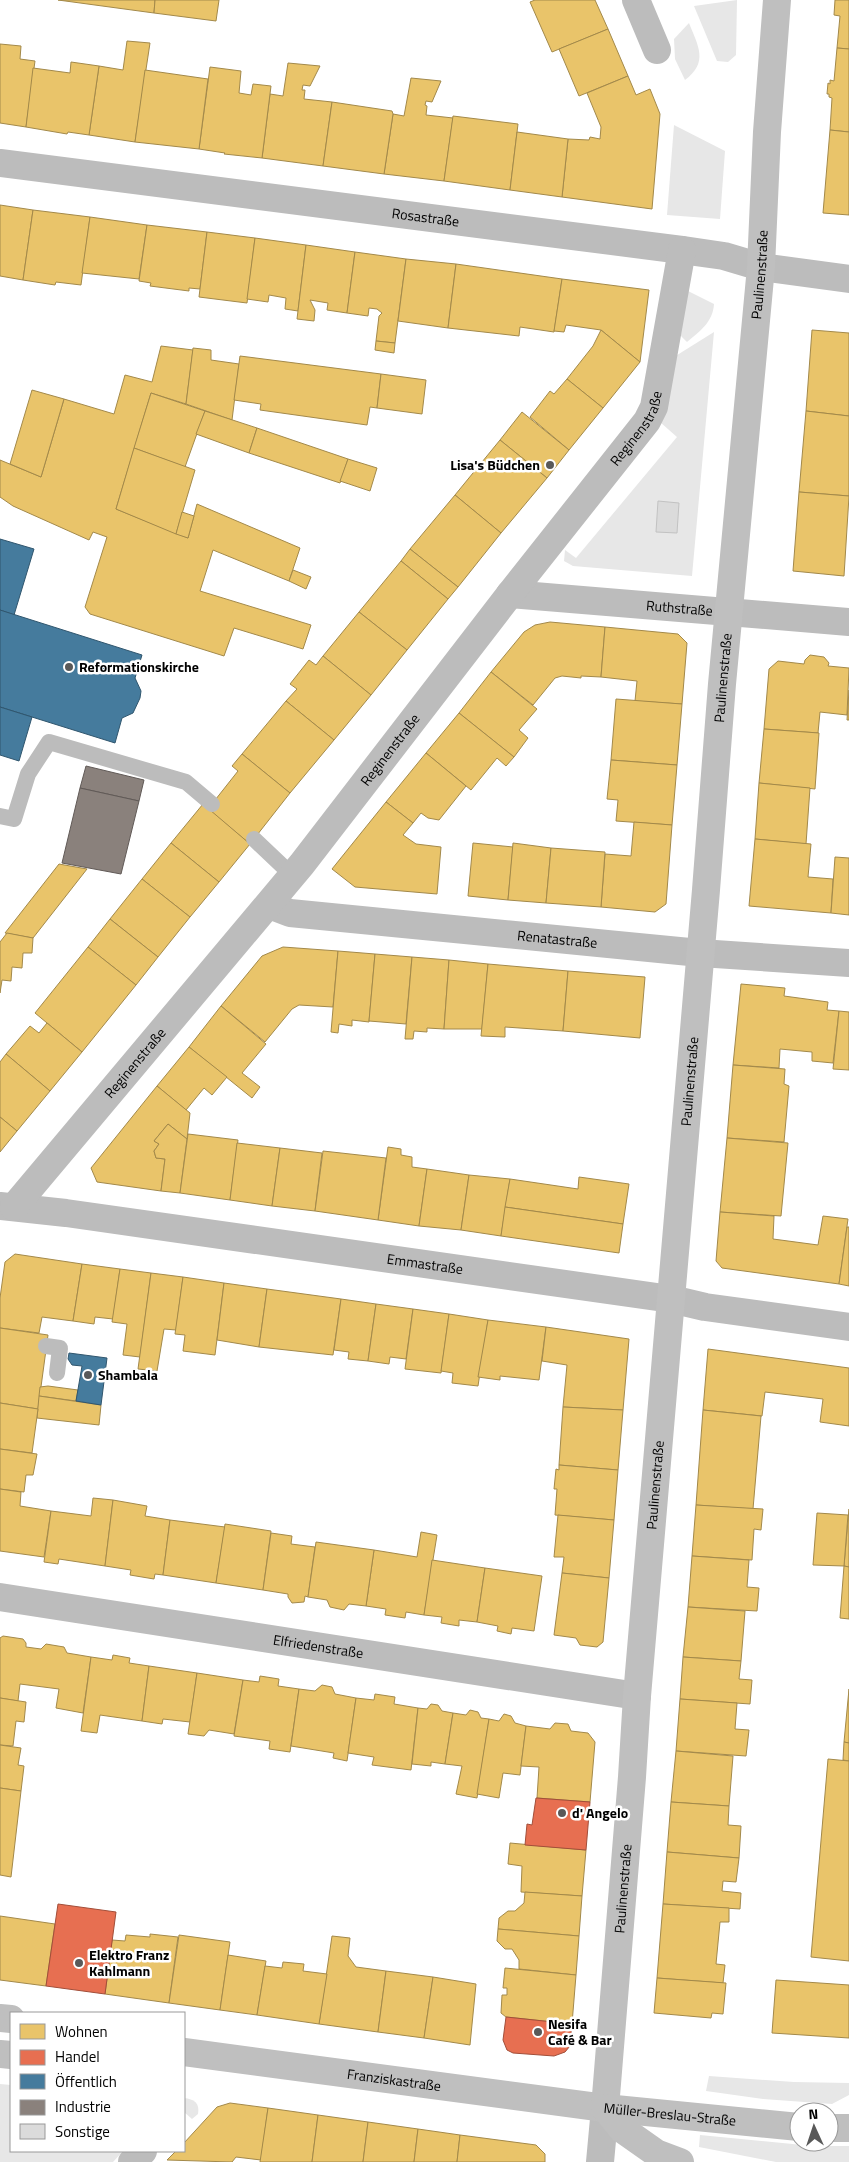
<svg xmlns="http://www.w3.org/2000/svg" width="849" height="2162" font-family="'Titillium Web',sans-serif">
	<rect width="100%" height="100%" fill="#fff"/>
	<g fill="#e7e7e7">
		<polygon points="737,0 736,55 728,62 717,61 694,6"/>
		<path d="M689 23C698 46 709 62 685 80L675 59 674 39Z"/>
		<polygon points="674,125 725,151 720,219 667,215"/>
		<path d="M682 288 714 304C713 322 700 331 687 342L681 336Z"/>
		<polygon points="714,332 692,576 573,566 564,561 565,550 576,558 677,437 660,422 674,357"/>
		<polygon points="709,2076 794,2082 849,2083 849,2095 832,2104 763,2099 706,2091"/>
		<polygon points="0,2084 11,2085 11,2151 123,2151 113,2162 0,2162"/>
		<path d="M184 2098C194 2099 200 2103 198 2114L192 2119 184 2112Z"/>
		<polygon points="700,2135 813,2146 849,2146 849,2162 776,2162 699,2147"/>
	</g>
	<g fill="#e9c46a" stroke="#a3894a">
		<polygon points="58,0 155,0 154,13"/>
		<polygon points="155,0 219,0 216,21 154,13"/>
		<polygon points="535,0 595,0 608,29 552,52 530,2"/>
		<polygon points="835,0 849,0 849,49 837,48 840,16 834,15"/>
		<polygon points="608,29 628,76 579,96 559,49"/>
		<polygon points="127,41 150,43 135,142 89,135 99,66 123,70"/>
		<polygon points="0,44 21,46 20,59 35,61 26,127 0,123"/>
		<polygon points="837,48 849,49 849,132 830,130 832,98 829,97 829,94 827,94 828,83 830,84 830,80 834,81"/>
		<polygon points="71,62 99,66 89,135 68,132 67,134 26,127 33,68 70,73"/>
		<polygon points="288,63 320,66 310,86 303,85 302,90 305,90 304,99 332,102 323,166 262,158 270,94 283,96"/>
		<polygon points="210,67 241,71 239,93 251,95 253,84 271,86 262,158 224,154 225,153 199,149"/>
		<polygon points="145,70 208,79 199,149 135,142"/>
		<polygon points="628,76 636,95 650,89 660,114 652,209 562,197 568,139 589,140 590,137 600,139 601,127 587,93"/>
		<polygon points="411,78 441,81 432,102 426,101 425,105 427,106 426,115 453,118 444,181 384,174 393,114 404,116"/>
		<polygon points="332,102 392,111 393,114 384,174 323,166"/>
		<polygon points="453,116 518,124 510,190 444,181"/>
		<polygon points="830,130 849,132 849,215 823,213"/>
		<polygon points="517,132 568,139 562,197 510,190"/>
		<polygon points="0,205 33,210 23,280 0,276"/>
		<polygon points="33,210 90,217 81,285 56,282 55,285 23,280"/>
		<polygon points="90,217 147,225 139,279 82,273"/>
		<polygon points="147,225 207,232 200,289 189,288 189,291 150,286 151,283 139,281"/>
		<polygon points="207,232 255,238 247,303 199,297"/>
		<polygon points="255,238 306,245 298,311 285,309 286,298 269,295 268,302 247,299"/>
		<polygon points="306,245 355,252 347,313 327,310 328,303 310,300 315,310 314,321 297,319"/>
		<polygon points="355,252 406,259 395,343 376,341 379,316 382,313 377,309 369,308 368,316 347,313"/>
		<polygon points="406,259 456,264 448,328 398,321"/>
		<polygon points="456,264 562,279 554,332 520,327 519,336 448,328"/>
		<polygon points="562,279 649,290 640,362 601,330 566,325 564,332 554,331"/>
		<polygon points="601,330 640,362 603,408 567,379 593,346"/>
		<polygon points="812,330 849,333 849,416 806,411"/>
		<polygon points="376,341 395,343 394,353 375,350"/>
		<polygon points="161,346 193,350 186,404 151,393 116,509 188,538 197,504 300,548 289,581 213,550 200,591 311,625 303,649 234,628 224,656 90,614 85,607 107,537 93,532 89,540 13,506 0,497 0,460 41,477 64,399 114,414 125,375 152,382"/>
		<polygon points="193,348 211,350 211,360 239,364 232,420 186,404"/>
		<polygon points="240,356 381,374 377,408 370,407 367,425 260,410 261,404 234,400"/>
		<polygon points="381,374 426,380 422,414 377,408"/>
		<polygon points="567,379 603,408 569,450 530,417 550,391 554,394"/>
		<polygon points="32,390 64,399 41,477 10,464"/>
		<polygon points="151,393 205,411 185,467 134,448"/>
		<polygon points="205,411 257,428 249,453 196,434"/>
		<polygon points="806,411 849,416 849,496 799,492"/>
		<polygon points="522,412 569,450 547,478 500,440"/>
		<polygon points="257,428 348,459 340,483 249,453"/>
		<polygon points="500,440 547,478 501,533 455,495"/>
		<polygon points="134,448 195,470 176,534 116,509"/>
		<polygon points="348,459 377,468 370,491 340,481"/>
		<polygon points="799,492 849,496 844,576 793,571"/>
		<polygon points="455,495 501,533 458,587 410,549"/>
		<polygon points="182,512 194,516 188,538 176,534"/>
		<polygon points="410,549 458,587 448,599 401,561"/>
		<polygon points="401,561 448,599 407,650 359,612"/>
		<polygon points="293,570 311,577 306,589 289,581"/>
		<polygon points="359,612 407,650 371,695 323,656"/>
		<polygon points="550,622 605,627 601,677 581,676 581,678 562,676 555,678 533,705 491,672 524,632 535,625"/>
		<polygon points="605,627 678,634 687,643 682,704 635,701 637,681 601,677"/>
		<polygon points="810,655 824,657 829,663 828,666 849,668 847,715 820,712 818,733 764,729 769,669 778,661 804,664 805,660"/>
		<polygon points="323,656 371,695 334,740 286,701 297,689 290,684 309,660 316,665"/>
		<polygon points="491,672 537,709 519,730 528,738 514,757 459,713"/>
		<polygon points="849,690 849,720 847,720"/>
		<polygon points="616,699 682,704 677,765 611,760"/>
		<polygon points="286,701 334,740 290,793 242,754"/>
		<polygon points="459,713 514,757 506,766 497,758 471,790 426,753"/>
		<polygon points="764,729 819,733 815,789 759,783"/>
		<polygon points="426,753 466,786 439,820 428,818 421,813 413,823 386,802"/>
		<polygon points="242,754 290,793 250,844 208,809 238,771 232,766"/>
		<polygon points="611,760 677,765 672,825 616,821 618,800 607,799"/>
		<polygon points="759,783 810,788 806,844 755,839"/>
		<polygon points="386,802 413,823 403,835 416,844 441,847 437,894 355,887 332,869"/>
		<polygon points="203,804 250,844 219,882 171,843"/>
		<polygon points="634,822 672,825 666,904 655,912 601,907 605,854 631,856"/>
		<polygon points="755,839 811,844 808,877 833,879 831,913 749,906"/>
		<polygon points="171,843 219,882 190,917 142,879"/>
		<polygon points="473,843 513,847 508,900 468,896"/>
		<polygon points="513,843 551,848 546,903 508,900"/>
		<polygon points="551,848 605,852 601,907 546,903"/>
		<polygon points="835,857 849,858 849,915 831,913"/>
		<polygon points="59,864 87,869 33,938 5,933"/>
		<polygon points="142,879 190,917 158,957 110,919"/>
		<polygon points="110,919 158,957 136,985 88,947"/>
		<polygon points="7,933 33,938 32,953 23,953 22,968 12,967 11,981 2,980 0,993 0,942"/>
		<polygon points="88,947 136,985 82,1052 35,1013"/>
		<polygon points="283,947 338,951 333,1007 299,1005 292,1009 265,1042 221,1006 262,956"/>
		<polygon points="338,951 375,954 369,1022 352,1020 352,1026 339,1024 338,1033 331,1032"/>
		<polygon points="375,954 412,957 406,1024 369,1021"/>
		<polygon points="412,957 449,960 444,1029 427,1028 427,1032 414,1031 413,1039 405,1039"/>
		<polygon points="449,960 488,964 482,1029 444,1029"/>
		<polygon points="488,964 568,971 563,1031 505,1027 505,1037 481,1036"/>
		<polygon points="568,971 645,977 640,1038 563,1031"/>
		<polygon points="741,984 785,988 784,996 828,1002 827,1010 839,1011 833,1063 812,1061 812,1052 780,1049 779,1068 733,1065"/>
		<polygon points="221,1006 266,1044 242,1073 260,1087 252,1098 189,1047"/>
		<polygon points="839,1011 849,1012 849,1070 833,1069"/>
		<polygon points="47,1023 82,1052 50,1091 6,1054 30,1026 39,1033"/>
		<polygon points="189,1047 227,1077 212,1095 204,1088 186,1110 157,1086"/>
		<polygon points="6,1054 50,1091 17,1131 0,1117 0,1062"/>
		<polygon points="733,1065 785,1069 784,1084 789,1086 784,1142 727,1138"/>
		<polygon points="157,1086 190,1113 187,1139 168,1124 154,1141 159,1144 154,1151 156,1158 165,1159 161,1191 97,1182 91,1168"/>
		<polygon points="0,1117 17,1131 0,1152"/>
		<polygon points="168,1124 187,1139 180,1193 161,1191 165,1159 156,1158 154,1151 159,1144 154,1141"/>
		<polygon points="188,1134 238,1140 230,1200 180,1193"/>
		<polygon points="727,1138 788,1143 781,1216 720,1212"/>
		<polygon points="237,1143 280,1148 272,1206 230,1200"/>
		<polygon points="388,1147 401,1149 401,1155 412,1157 412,1167 427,1169 419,1226 378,1220"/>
		<polygon points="280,1148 322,1153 315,1211 272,1206"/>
		<polygon points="323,1151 386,1158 378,1220 315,1211"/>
		<polygon points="427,1169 469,1175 461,1230 419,1226"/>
		<polygon points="469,1175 510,1179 501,1236 461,1230"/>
		<polygon points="579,1177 629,1184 623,1224 505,1207 510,1179 578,1189"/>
		<polygon points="505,1207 623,1224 619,1253 501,1236"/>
		<polygon points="720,1212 774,1216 773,1239 818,1245 823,1216 848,1219 839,1284 722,1268 716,1261"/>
		<polygon points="847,1227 849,1227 849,1286 839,1284"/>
		<polygon points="15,1254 82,1264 73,1321 42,1317 39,1333 0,1328 0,1298 5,1262"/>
		<polygon points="82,1264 120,1269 113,1319 95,1317 94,1324 73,1321"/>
		<polygon points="120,1269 151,1273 140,1357 123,1355 127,1324 112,1322"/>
		<polygon points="151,1273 183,1277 176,1330 164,1329 157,1371 138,1369"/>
		<polygon points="183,1277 224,1283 215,1355 183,1351 185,1335 175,1334"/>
		<polygon points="224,1283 267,1289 259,1347 217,1340"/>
		<polygon points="267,1289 341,1299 333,1355 259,1347"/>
		<polygon points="341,1299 376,1304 368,1361 348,1359 349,1352 334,1350"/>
		<polygon points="376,1304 413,1309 406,1359 390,1357 389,1364 368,1361"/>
		<polygon points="413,1309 449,1314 441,1373 405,1369"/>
		<polygon points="449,1314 488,1320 478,1386 452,1383 453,1373 441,1371"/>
		<polygon points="488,1320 546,1327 539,1380 500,1376 500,1380 478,1377"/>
		<polygon points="546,1327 629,1339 623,1410 563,1407 567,1365 542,1361"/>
		<polygon points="0,1328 48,1335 38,1409 0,1403"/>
		<polygon points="708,1349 849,1368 849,1426 820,1422 823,1399 765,1392 762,1416 703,1410"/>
		<polygon points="48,1386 78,1390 76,1401 39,1396 40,1387"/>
		<polygon points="39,1396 101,1405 99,1425 37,1418"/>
		<polygon points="0,1403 38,1409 32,1453 0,1449"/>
		<polygon points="563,1407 623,1410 618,1470 559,1465"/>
		<polygon points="703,1410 761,1416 753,1509 696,1505"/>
		<polygon points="0,1449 37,1454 33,1475 26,1475 24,1492 0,1489"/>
		<polygon points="559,1465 618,1470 614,1520 555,1515 557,1489 554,1489 556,1469 559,1470"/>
		<polygon points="0,1489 21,1492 20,1506 51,1511 44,1557 0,1551"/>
		<polygon points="93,1498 113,1500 105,1566 59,1559 58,1564 44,1562 51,1511 91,1516"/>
		<polygon points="113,1500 147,1506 145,1516 170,1520 163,1575 155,1574 154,1579 130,1575 131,1570 105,1566"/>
		<polygon points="696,1505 763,1509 761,1530 754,1529 752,1560 692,1556"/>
		<polygon points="849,1509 849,1567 844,1566"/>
		<polygon points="817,1513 848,1515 844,1566 813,1565"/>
		<polygon points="558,1515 614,1520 609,1578 562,1573 564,1557 554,1557"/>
		<polygon points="170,1520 225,1527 216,1583 163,1575"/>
		<polygon points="225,1524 271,1531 263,1590 216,1583"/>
		<polygon points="421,1532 437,1535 424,1615 406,1612 405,1618 385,1615 386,1609 366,1606 374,1550 417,1557"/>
		<polygon points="271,1533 292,1536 291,1544 315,1547 308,1597 305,1596 304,1602 292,1603 288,1597 288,1594 263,1590"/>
		<polygon points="316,1542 374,1550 366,1606 349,1604 344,1610 330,1607 327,1600 308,1597"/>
		<polygon points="692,1556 749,1560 747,1587 759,1588 757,1611 688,1607"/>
		<polygon points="432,1560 485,1568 477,1622 459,1620 459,1626 441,1623 442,1617 424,1615"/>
		<polygon points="844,1566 849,1567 849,1619 840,1618"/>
		<polygon points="485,1568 542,1576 534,1631 512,1628 511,1634 497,1631 498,1626 477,1622"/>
		<polygon points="562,1573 609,1578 603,1642 597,1647 580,1645 576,1638 554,1635"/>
		<polygon points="688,1607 745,1611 741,1661 683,1657"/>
		<polygon points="3,1636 23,1639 26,1643 26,1647 41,1649 46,1644 64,1647 67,1653 91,1657 83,1713 56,1708 59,1689 20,1684 18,1701 0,1698 0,1638"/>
		<polygon points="113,1655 130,1658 129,1663 149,1666 142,1721 100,1715 97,1733 81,1731 91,1657 112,1660"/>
		<polygon points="683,1657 741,1661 739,1679 752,1680 750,1704 680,1699"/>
		<polygon points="149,1666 197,1673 190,1722 163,1719 162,1724 142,1721"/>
		<polygon points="197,1673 243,1680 234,1734 209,1730 204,1736 188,1734"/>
		<polygon points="260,1676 279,1679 278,1686 299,1689 290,1752 269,1749 270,1741 234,1736 243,1680 259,1682"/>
		<polygon points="322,1685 332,1687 335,1694 356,1698 347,1761 333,1758 334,1753 291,1746 299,1689 315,1691"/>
		<polygon points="849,1689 849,1743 844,1742"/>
		<polygon points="375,1694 395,1697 394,1704 418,1708 411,1770 372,1765 374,1757 348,1753 356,1698 374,1700"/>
		<polygon points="0,1698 26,1702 24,1722 16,1721 13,1746 0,1745"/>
		<polygon points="680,1699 737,1703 735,1729 749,1730 746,1756 676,1751"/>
		<polygon points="431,1704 438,1705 442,1711 453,1713 445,1764 431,1762 431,1766 412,1764 418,1708 427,1709"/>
		<polygon points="470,1710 478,1712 481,1718 489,1719 477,1798 456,1794 462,1766 445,1764 453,1713 466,1715"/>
		<polygon points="504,1714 511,1716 515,1723 526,1726 520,1775 503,1773 499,1798 477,1794 489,1719 499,1721"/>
		<polygon points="555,1723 568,1724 571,1731 588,1733 595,1742 590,1802 537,1798 539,1767 521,1766 526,1726 550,1729"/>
		<polygon points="844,1742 849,1743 849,1761 843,1760"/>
		<polygon points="0,1745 21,1748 18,1765 24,1766 21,1791 0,1788"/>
		<polygon points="676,1751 733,1756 729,1806 671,1802"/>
		<polygon points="828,1759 849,1761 849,1961 811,1957"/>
		<polygon points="0,1788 21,1791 11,1877 0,1875"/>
		<polygon points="671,1802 729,1806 728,1825 741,1826 739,1858 667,1852"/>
		<polygon points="510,1843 586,1850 582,1896 521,1892 522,1866 508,1864"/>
		<polygon points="667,1852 739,1858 736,1882 723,1881 722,1891 741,1893 740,1909 663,1904"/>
		<polygon points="525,1892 582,1896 579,1936 498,1929 499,1918 508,1911 515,1911 524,1903"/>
		<polygon points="663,1904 729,1908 729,1922 720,1922 716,1964 725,1965 723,1983 657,1978"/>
		<polygon points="0,1916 55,1924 46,1986 0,1980"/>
		<polygon points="498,1929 579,1936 576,1975 519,1969 519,1960 512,1949 505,1949 497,1941"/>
		<polygon points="150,1934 178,1937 169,2003 105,1994 112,1940 125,1941 126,1935 150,1937"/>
		<polygon points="179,1935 230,1942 220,2010 169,2003"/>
		<polygon points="332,1936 350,1938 348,1956 356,1967 386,1971 378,2032 319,2024"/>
		<polygon points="228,1955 266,1961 257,2015 220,2010"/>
		<polygon points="283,1962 304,1964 303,1971 327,1974 319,2024 257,2015 265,1966 282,1968"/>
		<polygon points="505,1968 576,1975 572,2024 506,2017 501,2013 502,1995 507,1995 507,1988 503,1988"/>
		<polygon points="386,1971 433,1977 424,2038 378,2032"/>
		<polygon points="433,1977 476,1984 470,2045 424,2038"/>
		<polygon points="657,1978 726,1983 723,2014 712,2013 711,2018 654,2013"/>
		<polygon points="776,1980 849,1985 849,2038 772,2033"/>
		<polygon points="230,2103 268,2108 261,2160 236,2157 232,2162 167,2160 176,2151 184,2151 184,2143 217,2107"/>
		<polygon points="268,2108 318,2115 312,2162 260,2162"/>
		<polygon points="318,2115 368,2122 363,2162 312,2162"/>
		<polygon points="368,2122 418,2129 414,2162 363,2162"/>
		<polygon points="418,2129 460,2135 457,2162 414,2162"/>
		<polygon points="460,2135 536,2145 545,2154 545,2162 457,2162"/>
	</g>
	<g fill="#e76f51" stroke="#a24e39">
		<polygon points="536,1798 590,1802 586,1850 525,1845 527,1824 532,1825"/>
		<polygon points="58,1904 116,1912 105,1994 46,1986"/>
		<polygon points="506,2017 572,2024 570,2046 565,2052 554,2056 513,2053 507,2050 503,2040"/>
	</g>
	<g fill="#457b9d" stroke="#30566e">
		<polygon points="0,539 34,549 14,615 0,610"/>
		<polygon points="0,610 142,655 135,678 141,691 140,698 133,713 122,718 115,743 0,707"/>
		<polygon points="0,707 32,717 19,761 0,755"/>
		<polygon points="69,1353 107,1358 101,1405 76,1401 82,1366 72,1365 68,1359"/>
	</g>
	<g fill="#8a817c" stroke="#615a57">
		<polygon points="86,766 144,780 139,801 80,788"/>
		<polygon points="80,788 139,801 121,874 62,863"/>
	</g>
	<polygon fill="#dbdbdb" stroke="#c2c2c2" points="658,501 679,503 677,533 656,532"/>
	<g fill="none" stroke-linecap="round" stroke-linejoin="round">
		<g stroke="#bcbcbc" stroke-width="16">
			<polyline points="0,816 14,819 28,774 49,742 186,782 212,804"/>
			<polyline points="254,839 293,876"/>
			<polyline points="46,1346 60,1348 57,1373"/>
		</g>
		<g stroke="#bcbcbc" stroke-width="28">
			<polyline points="636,0 657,50"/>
			<path id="s1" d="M0 163 682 250 724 256 761 267 849 279"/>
			<path id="s2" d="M510 594 849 622"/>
			<path id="s3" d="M269 905 290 913 700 953 849 963"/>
			<path id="s4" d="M0 1206 66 1213 671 1299 705 1307 849 1327"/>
			<path id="s5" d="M14 1207 302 864 510 594 647 421 654 407 682 250"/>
			<path id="s6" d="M0 1597 637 1696"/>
			<polyline points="132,2162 143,2151"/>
			<polyline points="600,2162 605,2108"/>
		</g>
		<g stroke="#bfbfbf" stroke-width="28">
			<polyline points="0,2018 11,2019"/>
			<path id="s7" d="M184 2052 605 2108 799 2127"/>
			<polyline points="0,2054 11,2055"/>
			<path id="s8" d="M605 2108 632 1777 637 1696 706 890 722 684 761 267 767 132 777 0"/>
			<polyline points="605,2108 622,2129 656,2153 680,2162"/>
			<polyline points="829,2128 849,2128"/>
		</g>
	</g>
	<g fill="#595959" stroke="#fff" stroke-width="2">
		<circle cx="550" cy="465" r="5"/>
		<circle cx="69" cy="667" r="5"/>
		<circle cx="88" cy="1375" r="5"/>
		<circle cx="562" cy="1813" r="5"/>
		<circle cx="79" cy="1963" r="5"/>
		<circle cx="538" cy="2032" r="5"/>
	</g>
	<g text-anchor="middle" stroke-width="5" stroke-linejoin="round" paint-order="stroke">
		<g font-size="14" fill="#000" stroke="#fff">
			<text dy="5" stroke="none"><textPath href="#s1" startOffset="429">Rosastraße</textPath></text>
			<text dy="5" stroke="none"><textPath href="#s8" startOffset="1840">Paulinenstraße</textPath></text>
			<text dy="5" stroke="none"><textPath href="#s5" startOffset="998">Reginenstraße</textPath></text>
			<text dy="5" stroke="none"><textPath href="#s2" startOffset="170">Ruthstraße</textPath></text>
			<text dy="5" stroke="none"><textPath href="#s8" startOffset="1435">Paulinenstraße</textPath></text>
			<text dy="5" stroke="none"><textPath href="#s5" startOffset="592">Reginenstraße</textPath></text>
			<text dy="5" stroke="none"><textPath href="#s3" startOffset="291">Renatastraße</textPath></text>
			<text dy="5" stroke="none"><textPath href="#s5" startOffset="188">Reginenstraße</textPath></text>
			<text dy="5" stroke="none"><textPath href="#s8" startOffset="1030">Paulinenstraße</textPath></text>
			<text dy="5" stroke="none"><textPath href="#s4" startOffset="429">Emmastraße</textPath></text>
			<text dy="5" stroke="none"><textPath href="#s8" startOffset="625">Paulinenstraße</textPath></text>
			<text dy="5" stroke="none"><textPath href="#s6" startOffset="322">Elfriedenstraße</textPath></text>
			<text dy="5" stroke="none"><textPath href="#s8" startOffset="220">Paulinenstraße</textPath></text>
			<text dy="5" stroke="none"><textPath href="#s7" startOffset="212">Franziskastraße</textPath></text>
			<text dy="5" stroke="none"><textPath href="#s7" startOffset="490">Müller-Breslau-Straße</textPath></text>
		</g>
		<g font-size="14" font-weight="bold" fill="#000" stroke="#fff" text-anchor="start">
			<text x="540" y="470" text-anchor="end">Lisa's Büdchen</text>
			<text x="79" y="672">Reformationskirche</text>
			<text x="98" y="1380">Shambala</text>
			<text x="572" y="1818">d' Angelo</text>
			<text x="89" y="1960">Elektro Franz<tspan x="89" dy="16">Kahlmann</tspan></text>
			<text x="548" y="2029">Nesifa<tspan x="548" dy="16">Café &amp; Bar</tspan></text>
		</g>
	</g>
	<rect x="10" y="2012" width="175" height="140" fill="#ffffff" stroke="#999999"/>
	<rect x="20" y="2024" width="25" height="15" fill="#e9c46a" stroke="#999999"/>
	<text x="55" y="2037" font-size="15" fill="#000000">Wohnen</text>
	<rect x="20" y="2050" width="25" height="15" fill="#e76f51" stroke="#999999"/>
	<text x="55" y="2062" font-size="15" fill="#000000">Handel</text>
	<rect x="20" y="2074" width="25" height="15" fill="#457b9d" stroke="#999999"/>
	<text x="55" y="2087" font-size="15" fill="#000000">Öffentlich</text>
	<rect x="20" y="2100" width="25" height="15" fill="#8a817c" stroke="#999999"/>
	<text x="55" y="2112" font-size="15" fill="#000000">Industrie</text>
	<rect x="20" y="2124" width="25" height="15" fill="#dbdbdb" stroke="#999999"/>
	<text x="55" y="2137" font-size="15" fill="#000000">Sonstige</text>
	<g transform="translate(814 2127) rotate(357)"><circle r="24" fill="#ffffff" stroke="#999999"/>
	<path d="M0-4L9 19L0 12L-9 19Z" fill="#595959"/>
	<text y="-8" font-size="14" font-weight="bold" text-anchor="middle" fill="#000000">N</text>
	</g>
</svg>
